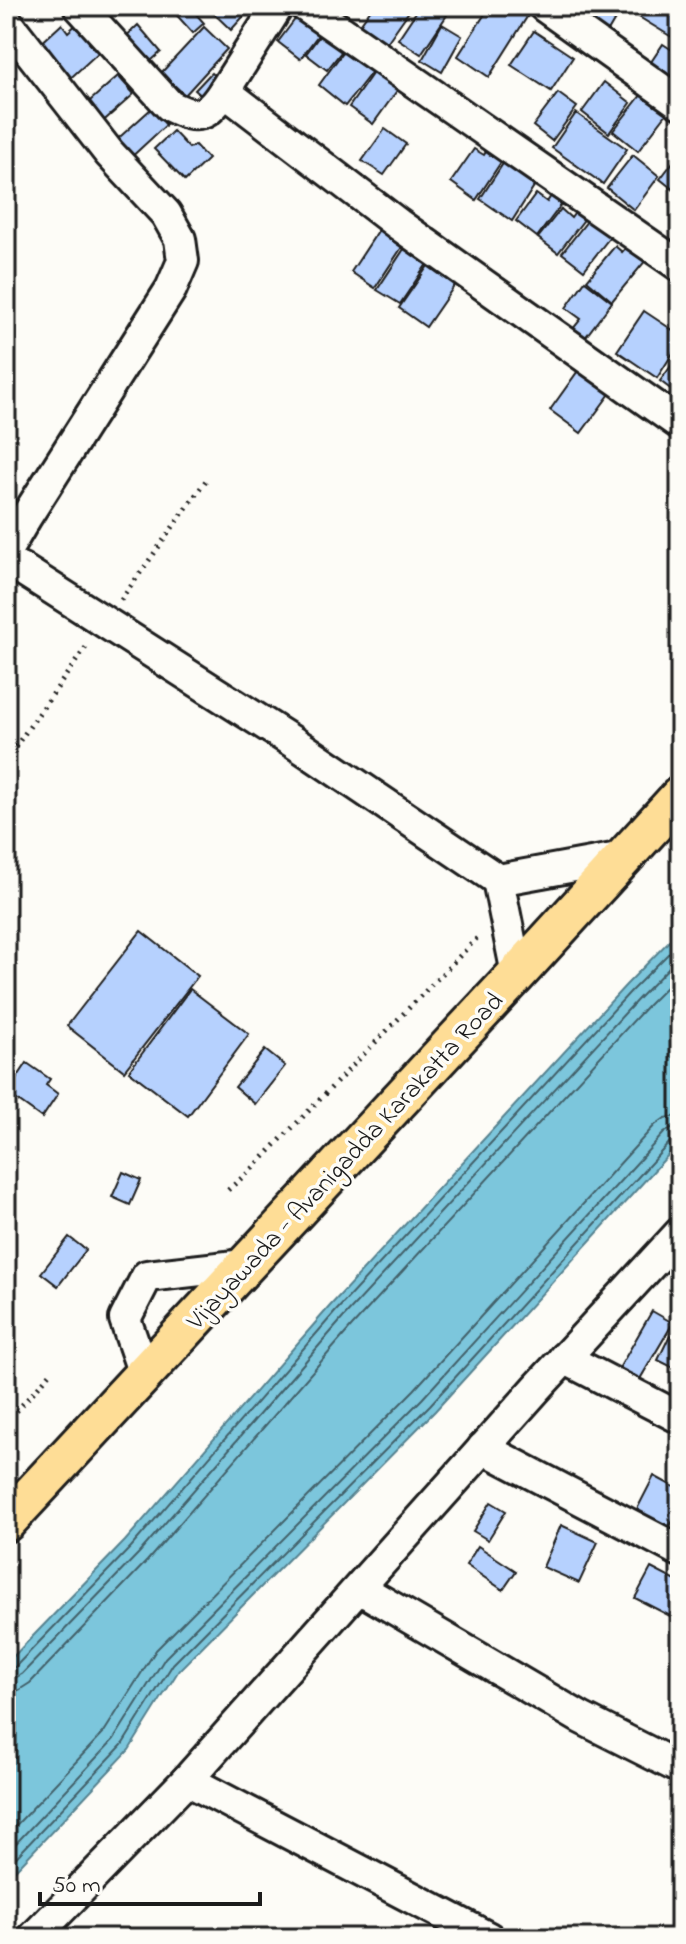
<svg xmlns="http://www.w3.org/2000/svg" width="686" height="1944" font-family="'Indie Flower',sans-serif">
	<rect width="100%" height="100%" fill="#fdfcf7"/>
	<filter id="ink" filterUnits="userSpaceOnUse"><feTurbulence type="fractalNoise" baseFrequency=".0125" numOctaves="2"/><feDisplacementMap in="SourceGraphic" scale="16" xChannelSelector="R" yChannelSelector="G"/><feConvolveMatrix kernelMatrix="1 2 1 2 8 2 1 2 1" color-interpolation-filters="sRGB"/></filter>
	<g filter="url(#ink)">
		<polygon fill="#7cc6dc" stroke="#56828f" stroke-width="2" points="680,930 680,1142 435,1411 179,1670 129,1750 6,1880 6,1664 125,1541 330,1306 626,985"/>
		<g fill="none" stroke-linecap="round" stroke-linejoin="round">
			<g stroke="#426069" stroke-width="2">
				<polyline points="6,1669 15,1667 131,1547 336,1311 631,991 680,942"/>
				<polyline points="6,1679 15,1678 22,1674 139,1553 343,1318 639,998 680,956"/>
				<polyline points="6,1691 19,1690 30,1683 147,1561 352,1326 647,1006 680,973"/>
				<polyline points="6,1836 104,1732 156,1650 414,1390 655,1125 665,1118 680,1116"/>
				<polyline points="6,1854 114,1739 165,1658 422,1399 664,1133 672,1128 680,1128"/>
				<polyline points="6,1868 122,1745 173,1664 430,1405 671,1141 680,1138"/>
			</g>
		</g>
		<g fill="#b6d1fe" stroke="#1c1c1c" stroke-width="2">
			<polygon points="176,6 189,6 204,23 193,33 172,10"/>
			<polygon points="206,6 253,6 231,30"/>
			<polygon points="373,6 412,7 386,44 359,26"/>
			<polygon points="420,6 433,6 447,15 421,54 398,39"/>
			<polygon points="490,6 510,6 527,17 489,77 458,56"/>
			<polygon points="577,6 613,6 620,11 604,38 587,27 593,16"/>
			<polygon points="621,6 680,6 680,42"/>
			<polygon points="302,10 324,27 300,59 278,42"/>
			<polygon points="79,22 94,38 89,43 98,53 64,84 37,47 62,24 68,32"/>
			<polygon points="442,24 462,36 442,72 422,60"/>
			<polygon points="138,25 161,52 143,68 120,42"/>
			<polygon points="204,27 227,49 185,95 161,73"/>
			<polygon points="326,27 348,43 327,70 306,54"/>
			<polygon points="534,31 573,57 551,91 511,65"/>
			<polygon points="663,44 680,55 680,94 645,71"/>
			<polygon points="346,48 374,69 345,106 319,85"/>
			<polygon points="377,67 401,85 373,124 349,107"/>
			<polygon points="211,73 219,80 203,97 195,90"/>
			<polygon points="118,76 134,94 98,126 82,108"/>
			<polygon points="604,82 631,103 609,133 582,112"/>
			<polygon points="558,93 577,107 552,141 533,126"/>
			<polygon points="642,94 667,113 638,151 613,131"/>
			<polygon points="152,108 166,125 127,161 112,144"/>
			<polygon points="576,113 627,149 603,184 552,148"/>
			<polygon points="385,129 406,144 384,175 362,161"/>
			<polygon points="173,131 189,148 195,145 208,159 185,181 154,149"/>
			<polygon points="490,145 505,156 476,200 451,182 474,149 484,155"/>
			<polygon points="680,153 680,195 660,179"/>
			<polygon points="633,155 659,176 634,210 607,188"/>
			<polygon points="506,159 538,180 512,221 480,199"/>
			<polygon points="553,193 564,201 537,237 516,221 536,194 547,202"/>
			<polygon points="561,209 571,218 577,210 586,217 558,253 538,238"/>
			<polygon points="588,220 610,237 584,270 562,253"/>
			<polygon points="380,228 404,244 375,288 351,272"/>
			<polygon points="629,244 647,259 612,301 587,280 615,246 622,252"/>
			<polygon points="404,249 427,264 400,304 377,290"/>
			<polygon points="430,263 457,282 426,327 399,308"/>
			<polygon points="585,281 612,302 584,339 572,330 581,319 566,308"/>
			<polygon points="644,311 680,335 680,342 657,378 617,351"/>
			<polygon points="680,354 680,396 660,381"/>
			<polygon points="580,368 612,391 581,433 550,410"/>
			<polygon points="141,931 198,976 124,1071 67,1026"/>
			<polygon points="190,989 249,1034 188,1116 129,1071"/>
			<polygon points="265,1050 285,1066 255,1104 235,1087"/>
			<polygon points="27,1063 50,1079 46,1085 58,1094 42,1118 7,1093"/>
			<polygon points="123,1172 141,1180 130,1205 112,1197"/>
			<polygon points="69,1237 86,1250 58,1286 41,1273"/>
			<polygon points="652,1311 673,1323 637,1384 617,1372"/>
			<polygon points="670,1335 680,1341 680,1371 658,1360"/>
			<polygon points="654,1476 680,1490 680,1508 669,1528 636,1511"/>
			<polygon points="491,1502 506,1511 488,1540 473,1531"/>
			<polygon points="561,1525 598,1542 579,1583 543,1567"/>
			<polygon points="478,1546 516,1571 503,1590 466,1565"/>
			<polygon points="651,1568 680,1583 680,1621 635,1598"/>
		</g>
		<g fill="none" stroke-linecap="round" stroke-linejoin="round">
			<g stroke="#1c1c1c" stroke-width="36">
				<g id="minor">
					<path d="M79 6 170 106C198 120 207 117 224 91L398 224 680 424"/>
					<polyline points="305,6 680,266"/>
					<polyline points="544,6 680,103"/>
					<polyline points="6,21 109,153 166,214 180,239 183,261 171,289 26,517 6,551"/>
					<polyline points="224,91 278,6"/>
					<polyline points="6,564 20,568 304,749 498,880 624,857"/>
					<polyline points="498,880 517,974"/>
					<polyline points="564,1358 680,1418"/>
					<polyline points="144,1374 125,1319 147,1276 245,1265"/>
					<polyline points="483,1448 680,1551"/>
					<polyline points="359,1588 581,1718 680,1768"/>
					<polyline points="187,1780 489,1938"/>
					<polyline points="33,1938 187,1780 537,1388 680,1233"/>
				</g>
			</g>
			<g stroke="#1c1c1c" stroke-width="44">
				<polyline id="major" points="6,1522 517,974 680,796"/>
			</g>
			<g stroke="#1c1c1c" stroke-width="5" stroke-dasharray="2 6" stroke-linecap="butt">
				<polyline points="121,600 207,479"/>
				<polyline points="6,760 89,643"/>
				<polyline points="228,1190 254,1167 481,934"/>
				<polyline points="6,1423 52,1371"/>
			</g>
			<use href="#minor" stroke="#fdfcf7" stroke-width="30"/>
			<use href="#major" stroke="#fedd96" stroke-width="38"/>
		</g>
	</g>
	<g text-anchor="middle" stroke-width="7" stroke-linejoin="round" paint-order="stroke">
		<g font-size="26" fill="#1c1c1c" stroke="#fdfcf7">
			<text transform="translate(344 1160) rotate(-47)" y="9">Vijayawada - Avanigadda Karakatta Road</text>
		</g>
	</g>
	<rect width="686" height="1944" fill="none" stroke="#fdfcf7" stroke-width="32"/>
	<rect x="16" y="16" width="654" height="1912" fill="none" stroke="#1c1c1c" stroke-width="3" filter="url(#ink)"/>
	<path d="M40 1892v12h220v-12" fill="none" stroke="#1c1c1c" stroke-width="4"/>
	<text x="52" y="1892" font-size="24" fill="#1c1c1c" stroke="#fdfcf7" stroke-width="6" paint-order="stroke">50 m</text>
</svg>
